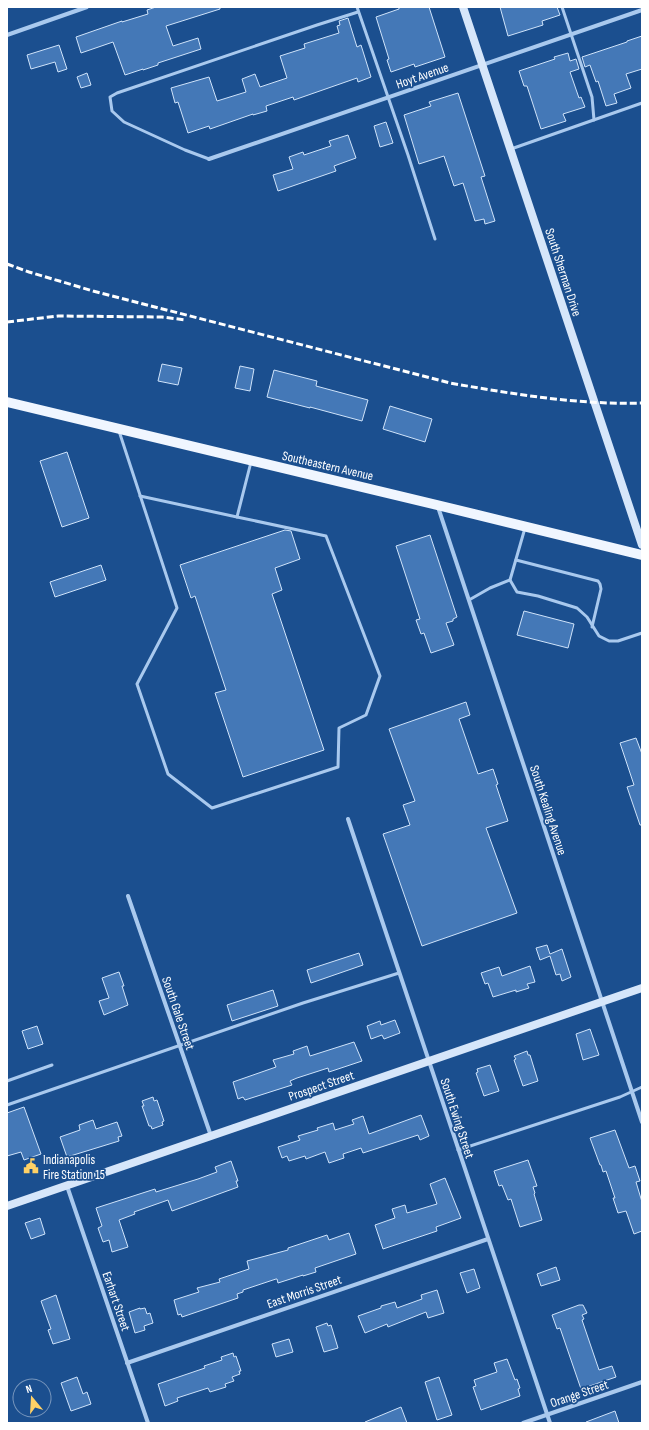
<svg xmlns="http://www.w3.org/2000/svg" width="649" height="1430" font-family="'Sofia Sans Condensed',sans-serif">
	<rect width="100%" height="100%" fill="#1b4f8f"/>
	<g fill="#4478b7" stroke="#cfe3fa">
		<polygon points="156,7 220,7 220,9 166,26 173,46 198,38 201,49 158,63 158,65 143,70 143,69 125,75 113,42 81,53 76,37 122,21 122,22 148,14 147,10"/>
		<polygon points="399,7 429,7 445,57 415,67 414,64 391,72 387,60 389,59 376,17 399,9"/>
		<polygon points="500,7 557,7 560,15 542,21 543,25 508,36"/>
		<polygon points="348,18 357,47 361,45 371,77 358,82 357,78 294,100 293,97 266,106 267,111 253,115 253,114 210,129 209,126 188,133 178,102 175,103 171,88 209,77 217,101 246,92 242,79 255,74 260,87 287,78 280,56 305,48 304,44 339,33 337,26 340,25 339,21"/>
		<polygon points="642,36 642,69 626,74 631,88 614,94 617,103 606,106 598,81 596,82 590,65 585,67 582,57 627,42 627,41"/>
		<polygon points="59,45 67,69 58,72 55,62 31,69 27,55"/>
		<polygon points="568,53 570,61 576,59 579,69 570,72 579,98 581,97 585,107 563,114 566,121 541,129 527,86 524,86 519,71 555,59 554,57"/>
		<polygon points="87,73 91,85 81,88 77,77"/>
		<polygon points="458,93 485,176 481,177 495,221 485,224 484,219 475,221 463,183 454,186 444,156 419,164 404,115 431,106 429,102"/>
		<polygon points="386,122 393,143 380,147 374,126"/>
		<polygon points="348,135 356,158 334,166 336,171 278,191 273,175 293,169 289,157 303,152 304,155 331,146 329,141"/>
		<polygon points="162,364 182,368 178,385 158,381"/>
		<polygon points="240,366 254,369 250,391 235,388"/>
		<polygon points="274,370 317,381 316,386 368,400 362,421 310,407 310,408 267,397"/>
		<polygon points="390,406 432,419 425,442 383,429"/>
		<polygon points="67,452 89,518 62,527 40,461"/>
		<polygon points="285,530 291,531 300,559 275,568 282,590 272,594 324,750 243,777 215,693 226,690 195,596 191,598 180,565"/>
		<polygon points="430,535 457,617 453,619 453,621 446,623 454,645 431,653 424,633 421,634 416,620 420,619 396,546"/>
		<polygon points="101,565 106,580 55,597 50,582"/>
		<polygon points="524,611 574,624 568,648 517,635"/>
		<polygon points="466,702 470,715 459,719 478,774 493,769 498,784 496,785 508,821 486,828 517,913 422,946 383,834 410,825 403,805 415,801 389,729"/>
		<polygon points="636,738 642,754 642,825 640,825 627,787 634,785 620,743"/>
		<polygon points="547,945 550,954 562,949 571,977 562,981 560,974 556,975 550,956 540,960 536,948"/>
		<polygon points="359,953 363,965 311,983 307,970"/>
		<polygon points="530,966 535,982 527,984 529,988 516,992 516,990 493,997 488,983 485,984 481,973 499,967 502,976"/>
		<polygon points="119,972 124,986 122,986 128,1005 104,1015 99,1001 109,998 102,978"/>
		<polygon points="273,990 278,1006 232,1021 227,1005"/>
		<polygon points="395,1020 400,1033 384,1039 382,1035 371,1039 367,1026 380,1021 381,1025"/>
		<polygon points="37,1026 43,1044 28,1049 22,1031"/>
		<polygon points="590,1029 599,1055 583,1060 576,1034"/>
		<polygon points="354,1042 362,1061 329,1072 328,1068 297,1078 290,1081 292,1085 245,1100 243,1097 238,1099 233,1082 276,1067 273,1060 294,1054 293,1051 307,1046 310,1056"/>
		<polygon points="527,1051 528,1055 530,1055 538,1081 523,1086 514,1060 516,1059 514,1056"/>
		<polygon points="490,1065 499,1091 484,1096 476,1073 478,1072 477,1069"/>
		<polygon points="153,1097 154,1101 157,1100 164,1121 162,1122 163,1125 152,1129 151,1126 149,1126 142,1106 144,1106 142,1101"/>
		<polygon points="24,1107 41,1154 24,1160 21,1152 7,1156 7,1113"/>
		<polygon points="421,1115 429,1136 420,1140 418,1135 363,1153 361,1148 343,1154 344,1158 329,1163 325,1152 306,1159 305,1156 289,1161 287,1156 282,1158 278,1147 300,1140 298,1136 318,1130 317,1128 333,1123 335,1130 354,1124 352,1120 363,1116 369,1134"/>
		<polygon points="93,1120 96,1129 117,1122 122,1136 118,1137 119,1141 67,1157 60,1137 80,1130 79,1125"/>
		<polygon points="615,1130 629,1168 635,1166 640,1181 636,1182 642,1202 642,1231 634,1234 626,1211 618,1213 613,1198 615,1198 606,1171 603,1172 601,1165 600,1165 590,1138"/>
		<polygon points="528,1160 537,1186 533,1187 535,1193 534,1194 542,1220 520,1227 511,1199 508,1200 502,1185 499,1186 494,1171"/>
		<polygon points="231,1161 238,1181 236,1181 238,1187 172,1211 168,1200 134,1212 135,1214 119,1220 128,1247 112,1252 109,1240 103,1242 98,1228 102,1226 96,1208 155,1189 156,1192 198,1179 217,1172 215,1167"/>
		<polygon points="445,1178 461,1218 436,1227 437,1231 383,1249 375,1225 395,1218 392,1209 405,1205 407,1213 437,1204 430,1184"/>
		<polygon points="40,1218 45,1234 31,1239 25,1223"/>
		<polygon points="349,1233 356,1254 315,1268 316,1272 303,1276 303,1275 278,1283 277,1279 276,1279 243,1290 243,1292 237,1294 238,1298 182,1317 181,1314 178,1315 174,1300 199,1292 197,1288 220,1282 219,1279 249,1269 247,1261 288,1250 288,1248 327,1235 329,1240"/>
		<polygon points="556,1267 560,1280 541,1286 537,1274"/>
		<polygon points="474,1269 480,1288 467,1293 460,1273"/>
		<polygon points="437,1290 444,1313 428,1318 426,1312 388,1327 387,1324 365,1333 358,1316 381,1308 381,1306 395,1302 397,1308 422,1299 421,1295"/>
		<polygon points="56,1295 70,1339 53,1344 48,1330 51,1329 41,1301"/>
		<polygon points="579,1305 583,1305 587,1313 582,1315 584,1319 582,1320 599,1370 612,1366 616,1377 581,1389 560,1328 557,1329 552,1315"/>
		<polygon points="140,1308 140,1309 145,1308 147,1314 150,1313 153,1323 144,1326 145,1330 135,1333 129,1312"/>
		<polygon points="327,1323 328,1326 331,1325 338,1348 324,1352 316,1327"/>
		<polygon points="289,1339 293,1352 276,1357 272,1344"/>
		<polygon points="233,1353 234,1357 236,1356 241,1371 239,1371 240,1374 232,1377 234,1381 225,1384 226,1387 210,1392 208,1388 177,1398 178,1401 165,1406 158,1384 205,1368 204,1366 222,1360 221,1357"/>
		<polygon points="507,1359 515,1380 517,1379 520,1388 518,1389 520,1396 481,1410 473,1387 476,1386 474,1380 497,1372 494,1363"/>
		<polygon points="77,1377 83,1394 87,1392 91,1404 71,1411 61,1383"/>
		<polygon points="439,1377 452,1415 437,1420 425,1382"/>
		<polygon points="401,1407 407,1423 365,1423 365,1422"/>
		<polygon points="615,1411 619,1423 586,1423 586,1422"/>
	</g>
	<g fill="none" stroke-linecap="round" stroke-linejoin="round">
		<g stroke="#a9c9ee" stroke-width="3">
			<polyline points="357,7 408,155 435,239"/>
			<polyline points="562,7 592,97 594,120"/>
			<polyline points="511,149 642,103"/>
			<polyline points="209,159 185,150 124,122 112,111 110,97 117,93 317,25 358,12"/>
			<polyline points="119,431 177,608 137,684 168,774 212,808 338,767 339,728 366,715 380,676 326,536 237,517 251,462"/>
			<polyline points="140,496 237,517"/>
			<polyline points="525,528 510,580 517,592 538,596 577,608 587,617 599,636 609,641 618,641 642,633"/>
			<polyline points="516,560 598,581 600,584 601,589 592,627"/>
			<polyline points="469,600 490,588 510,580"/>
			<polyline points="7,1081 52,1065"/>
			<polyline points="7,1105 303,1003 399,973"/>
			<polyline points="458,1150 620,1097 642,1087"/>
		</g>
		<g stroke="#a9c9ee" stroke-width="4">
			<polyline points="7,35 87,7"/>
			<polyline points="209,159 642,10"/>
			<polyline points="438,507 642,1122"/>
			<polyline points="348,819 550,1423"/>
			<polyline points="128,896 211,1136"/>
			<polyline points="67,1186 148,1423"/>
			<polyline points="127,1363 488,1239"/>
			<polyline points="523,1423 642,1382"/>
		</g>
		<g stroke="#d6e6fa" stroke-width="8">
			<polyline points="463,7 642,545"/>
			<polyline points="7,1206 642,988"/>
		</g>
		<polyline stroke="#f0f6ff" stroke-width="10" points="7,402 437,505 642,555"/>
		<g stroke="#fff" stroke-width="3" stroke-dasharray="7 3" stroke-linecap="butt">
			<path d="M7 264 29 272 93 291 450 383C513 394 577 405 642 403"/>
			<polyline points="7,322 58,316 162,317 186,320"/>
		</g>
	</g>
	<defs>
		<g id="civic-bare" transform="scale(1.2)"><path d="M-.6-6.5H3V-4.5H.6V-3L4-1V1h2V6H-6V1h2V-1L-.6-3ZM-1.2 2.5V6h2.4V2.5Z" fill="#ffd166" stroke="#1b4f8f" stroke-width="2.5" paint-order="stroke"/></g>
	</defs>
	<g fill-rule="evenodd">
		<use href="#civic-bare" x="31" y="1166"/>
	</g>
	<g text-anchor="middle" stroke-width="3.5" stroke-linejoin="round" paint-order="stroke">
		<g font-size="13" fill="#fff" stroke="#1b4f8f">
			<text transform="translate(422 75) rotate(-19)" y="5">Hoyt Avenue</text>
			<text transform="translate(564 272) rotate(72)" y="5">South Sherman Drive</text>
			<text transform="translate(328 465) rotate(13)" y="5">Southeastern Avenue</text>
			<text transform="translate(549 810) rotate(72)" y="5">South Kealing Avenue</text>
			<text transform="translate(179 1013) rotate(71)" y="5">South Gale Street</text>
			<text transform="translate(321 1085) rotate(-19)" y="5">Prospect Street</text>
			<text transform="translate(458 1118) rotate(72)" y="5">South Ewing Street</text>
			<text transform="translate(304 1291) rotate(-19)" y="5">East Morris Street</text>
			<text transform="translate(117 1301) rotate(71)" y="5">Earhart Street</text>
			<text transform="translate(579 1393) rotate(-19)" y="5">Orange Street</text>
		</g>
		<g font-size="13" fill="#fff" stroke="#1b4f8f" text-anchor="start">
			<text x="43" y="1164">Indianapolis<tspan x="43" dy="15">Fire Station 15</tspan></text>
		</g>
	</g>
	<rect width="649" height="1430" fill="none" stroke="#ffffff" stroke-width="16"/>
	<g transform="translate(32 1398) rotate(342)"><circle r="19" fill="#1b4f8f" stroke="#7695bc"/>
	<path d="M0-3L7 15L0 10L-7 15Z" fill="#ffd166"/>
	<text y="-6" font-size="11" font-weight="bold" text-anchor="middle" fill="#ffffff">N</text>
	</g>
</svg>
